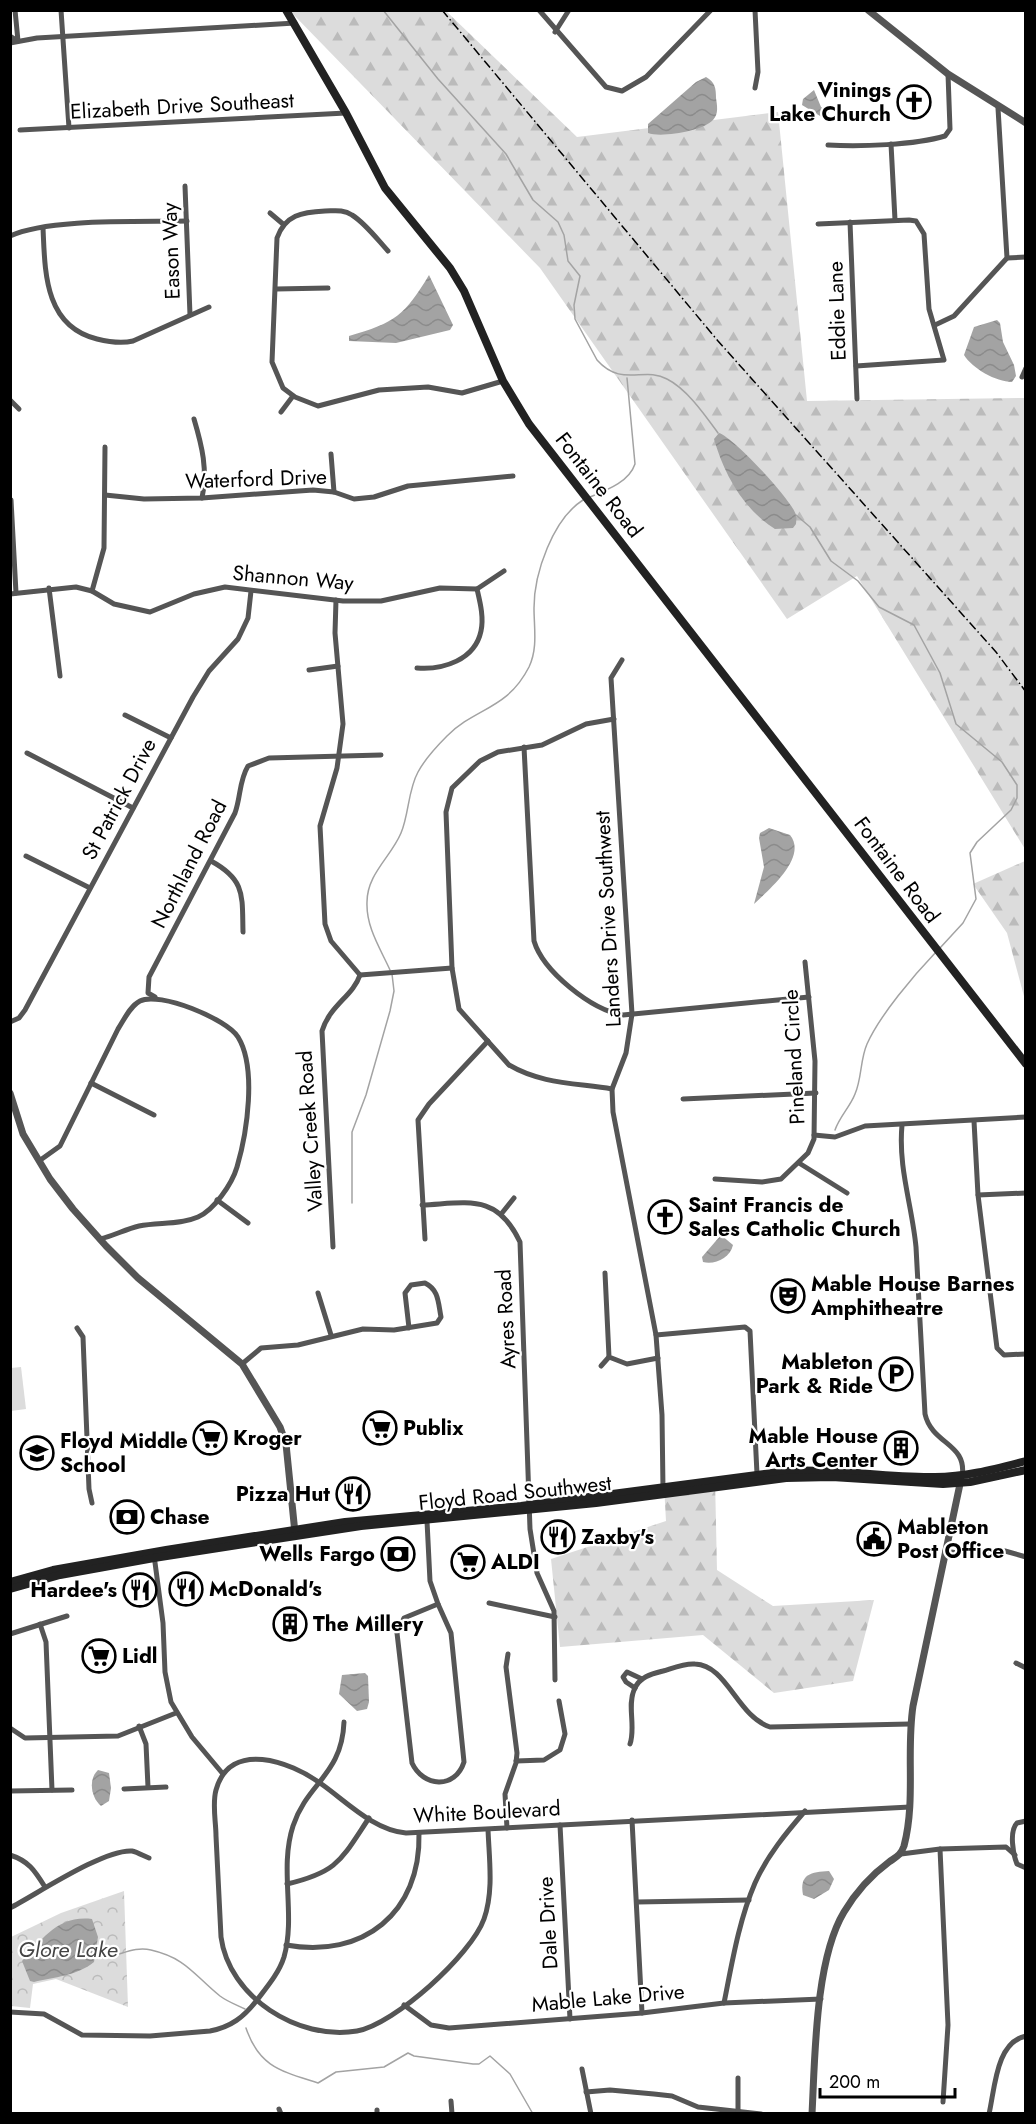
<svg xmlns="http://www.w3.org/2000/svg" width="1036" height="2124" font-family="Jost,sans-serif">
	<defs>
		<pattern id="forest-firs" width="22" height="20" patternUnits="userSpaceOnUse" patternTransform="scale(1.5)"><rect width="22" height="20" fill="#dcdcdc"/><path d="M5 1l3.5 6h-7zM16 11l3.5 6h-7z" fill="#bbb"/></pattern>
		<pattern id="park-crowns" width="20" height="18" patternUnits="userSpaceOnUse" patternTransform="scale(1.5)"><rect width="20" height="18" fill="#dcdcdc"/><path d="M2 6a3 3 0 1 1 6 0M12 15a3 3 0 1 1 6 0" fill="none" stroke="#bbb"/></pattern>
		<pattern id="water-waves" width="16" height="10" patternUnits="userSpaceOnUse" patternTransform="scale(1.5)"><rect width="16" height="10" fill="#a3a3a3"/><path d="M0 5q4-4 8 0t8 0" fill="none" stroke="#8b8b8b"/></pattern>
	</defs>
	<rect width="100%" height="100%" fill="#fff"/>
	<polygon fill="#dcdcdc" points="21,1367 26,1409 11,1411 11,1368"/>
	<g fill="url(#forest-firs)">
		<polygon points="290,11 446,11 577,137 778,112 807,401 1025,398 1025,849 857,576 787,619 540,268"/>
		<polygon points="1025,861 1025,1000 1007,933 973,884"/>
		<polygon points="715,1479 717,1570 773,1606 874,1600 853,1681 774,1693 703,1635 560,1647 551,1559 666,1521 664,1485"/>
	</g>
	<polygon fill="url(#park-crowns)" points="124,1891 128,2007 56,1979 33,1984 30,2008 11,2006 11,1937 61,1913"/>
	<g fill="url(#water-waves)">
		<path d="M706 77C715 82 716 88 716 98 717 105 719 114 713 120 703 131 661 138 648 133V124L696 82Z"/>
		<polygon points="814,90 821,107 829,112 825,119 802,105 803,99"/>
		<path d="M429 275 453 325 450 330 396 343 349 341V336C395 323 405 315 429 275Z"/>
		<path d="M997 320 1000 323 1003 342 1014 365 1016 376 1012 382C996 382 972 368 964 355L974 327Z"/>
		<path d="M719 433C733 437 792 500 796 515 797 518 796 521 796 524L793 528 775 529C743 509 724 474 714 439Z"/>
		<path d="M769 828 790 835C808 857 769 890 754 904L764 867 759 838 760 833Z"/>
		<path d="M721 1235 733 1245C730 1258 715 1265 703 1262L702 1257Z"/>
		<polygon points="365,1673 368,1676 369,1702 367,1709 357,1711 339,1694 342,1675"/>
		<path d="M98 1770 109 1773 111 1788 109 1801 101 1806C91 1798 88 1779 98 1770Z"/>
		<path d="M829 1871 834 1879 829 1890 814 1899 803 1895C799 1874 811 1872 829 1871Z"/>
		<path d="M92 1919 98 1937 94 1962C77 1976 54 1977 34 1982L30 1981 22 1961C42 1940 57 1915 92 1919Z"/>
	</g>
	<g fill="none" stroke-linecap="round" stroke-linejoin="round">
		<g stroke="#a3a3a3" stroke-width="1.5">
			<path d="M383 10 438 79 506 154 533 200 558 222 564 235 568 261 580 276 574 305 575 319 597 360C622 388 644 366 667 379 687 389 705 415 718 433"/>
			<path d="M590 497C607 490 629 482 635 464L627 378"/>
			<polyline points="796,515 810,527 831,561 858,581 879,607 914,625 940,673 956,724 1002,762 1017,785 1017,798 1011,810 977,842 970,853 976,899 963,923 940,948"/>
			<path d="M390 970C380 948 366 927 367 902 367 874 391 857 401 833 409 814 408 790 418 772 425 759 436 747 447 736 476 707 507 710 529 667 538 648 534 628 534 608 534 573 553 519 583 500"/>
			<path d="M835 1130C840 1116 850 1107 855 1094 862 1078 860 1060 867 1044 880 1015 914 975 936 952"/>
			<polyline points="352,1203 352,1132 366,1095 390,1011 394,991 392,974"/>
			<path d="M96 1957C115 1960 131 1945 151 1950 186 1958 194 1975 220 1996 228 2002 237 2005 245 2009"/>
			<path d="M246 2028C259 2067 281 2071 318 2083L336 2072 384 2067 408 2053 414 2056 473 2064H479L490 2056 510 2074 533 2114"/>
		</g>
		<g stroke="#555" stroke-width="5">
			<polyline points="61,10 69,128"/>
			<polyline points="539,10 606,87 622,91 646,77 711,10"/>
			<polyline points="555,32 569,10"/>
			<polyline points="10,36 18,41 15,10"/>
			<polyline points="10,43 37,38 295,23"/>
			<polyline points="755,88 758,72 755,10"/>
			<polyline points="20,130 346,113"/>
			<polyline points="891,144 895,220"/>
			<path d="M828 145C859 147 915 145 945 136L950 129 948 74"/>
			<polyline points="185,186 190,315"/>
			<polyline points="270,213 283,224"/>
			<polyline points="850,222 857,399"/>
			<polyline points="818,224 909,220 916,221 924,234 929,309 944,360 856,366"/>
			<path d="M43 228C45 271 44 326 97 339 109 342 121 344 133 341L209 307"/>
			<path d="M10 236C48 218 142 222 187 221"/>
			<path d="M388 251C377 239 365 223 352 215 343 209 334 211 325 211 302 212 285 215 277 238L272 362 283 388 295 397 318 406 379 390 428 387 462 393 503 381"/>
			<polyline points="1007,258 1026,257"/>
			<polyline points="276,289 328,288"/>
			<polyline points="935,325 954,316 1007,258 998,108"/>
			<polyline points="1022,377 1026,368"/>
			<polyline points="10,400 19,409"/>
			<polyline points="281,412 293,396"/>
			<path d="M194 419C202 446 208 470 202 498"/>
			<polyline points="331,454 334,492"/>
			<polyline points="105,495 144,499 202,498 313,490 334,492 354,499 374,497 408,486 513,476"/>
			<polyline points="11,500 16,593"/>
			<polyline points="49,588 60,676"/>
			<polyline points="92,591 104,548 105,447"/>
			<polyline points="10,594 76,587 92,591 114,604 150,612 194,594 225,587 343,601 381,601 440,588 477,589 504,571"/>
			<polyline points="336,600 335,633 343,724 337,768 320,826 325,924 331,941 360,975"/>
			<polyline points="622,660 611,678 632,1014 626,1053 612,1089 613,1112 656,1335 662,1415 663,1489"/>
			<path d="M417 668C443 670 475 660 481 631 484 617 480 602 477 589"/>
			<polyline points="309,670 338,666"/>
			<polyline points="125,715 171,738"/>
			<path d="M524 747 534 941C543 971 591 1010 623 1015L809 997"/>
			<polyline points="27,753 133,808"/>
			<polyline points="26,856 90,888"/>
			<path d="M211 861C246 880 242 896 243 932"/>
			<polyline points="360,975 452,968"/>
			<path d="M155 997 148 993 149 977 235 813C241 796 239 781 248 766L269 758 381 755"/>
			<polyline points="10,1022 19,1018 25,1010 193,697 209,671 238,639 248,618 251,591"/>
			<polyline points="91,1083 154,1115"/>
			<path d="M612 1089C576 1083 541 1084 509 1065L459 1009 452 968 446 812 452 788 480 761 498 752 542 745 586 724 614 719"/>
			<polyline points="683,1099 816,1093"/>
			<polyline points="974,1121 978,1195 997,1348 1004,1355 1026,1354"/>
			<path d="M902 1125C898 1168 912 1205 916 1247L925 1414C932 1445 968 1443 962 1477"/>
			<polyline points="814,1135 835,1137 865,1126 1026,1117"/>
			<path d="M39 1161 60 1146 118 1029C124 1020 130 1006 140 1001 159 991 227 1019 238 1037 257 1068 247 1133 237 1167 232 1184 214 1210 198 1217 180 1225 158 1222 139 1226 126 1229 113 1236 100 1239"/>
			<polyline points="799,1163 847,1193"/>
			<polyline points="715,1179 762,1182 781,1179 808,1153 814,1139 815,1061 805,962"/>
			<polyline points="978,1195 1026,1193"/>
			<polyline points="217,1200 248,1223"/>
			<path d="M422 1205C468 1203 497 1193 520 1242L530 1529 537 1573 554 1611 555 1680"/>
			<polyline points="502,1213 514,1198"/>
			<polyline points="425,1239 418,1120 429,1104 488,1041"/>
			<path d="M333 1247 322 1031C330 1005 353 996 360 975"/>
			<polyline points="605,1273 609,1357 627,1364 658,1358"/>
			<polyline points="318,1293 331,1335"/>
			<polyline points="77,1328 83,1337 89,1489 92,1503"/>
			<polyline points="656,1335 745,1327 750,1331 757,1474"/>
			<path d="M242 1364 261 1348 298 1345 363 1329 394 1330 437 1323 441 1317C438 1302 439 1290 425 1283L411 1285 405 1293 409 1328"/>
			<polyline points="601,1366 609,1357"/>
			<polyline points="427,1521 430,1581 438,1604"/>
			<polyline points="945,1551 970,1555 1005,1551 1026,1557"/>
			<polyline points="154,1555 163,1623 165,1672 171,1702 192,1737 223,1774"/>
			<polyline points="489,1603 555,1617"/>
			<path d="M438 1604 451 1633 464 1762C455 1790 423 1787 412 1763L397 1633 404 1618Z"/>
			<polyline points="40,1624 46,1642 52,1790"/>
			<polyline points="10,1634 67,1616"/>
			<polyline points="1016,1663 1026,1668"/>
			<polyline points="635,1688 626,1682 623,1677 627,1672 642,1679"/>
			<polyline points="139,1726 146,1744 148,1787"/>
			<polyline points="10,1728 25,1738 118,1736 176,1713"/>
			<path d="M630 1744C636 1727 627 1706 634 1690 639 1677 651 1674 663 1671 673 1668 685 1663 695 1664 727 1665 737 1716 770 1727L910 1724"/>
			<polyline points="516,1761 544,1760 560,1750 565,1734 559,1701"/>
			<polyline points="124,1789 166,1787"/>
			<polyline points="10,1791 72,1790"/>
			<polyline points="632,1820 642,2013"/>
			<path d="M1026 1821 1017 1823C1009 1831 1013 1854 1017 1864L1026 1868"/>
			<polyline points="560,1825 570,2019"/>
			<polyline points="507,1828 505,1794 516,1763 517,1753 506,1667 508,1654"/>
			<path d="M488 1829C489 1858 494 1891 484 1919 471 1955 395 2024 357 2031 298 2041 229 1997 221 1937 219 1903 218 1870 216 1836 216 1822 212 1804 216 1790 230 1739 291 1762 320 1783 346 1801 373 1830 406 1833L910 1807"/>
			<polyline points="940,1849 948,2025 943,2102"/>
			<polyline points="901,1854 940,1849 1006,1847 1015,1855"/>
			<path d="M10 1855C29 1861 35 1871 45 1887"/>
			<path d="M287 1884C338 1872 341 1860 369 1818"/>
			<polyline points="637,1902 749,1900"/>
			<path d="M10 1908C37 1894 104 1849 132 1851 137 1852 144 1856 149 1858"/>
			<path d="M286 1945C363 1959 421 1913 419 1833"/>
			<path d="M724 2003C732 1963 739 1920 755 1883 767 1856 786 1833 805 1811"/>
			<polyline points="404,2005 431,2025 449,2028 642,2013 724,2003 821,1999"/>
			<path d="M10 2012 44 2014 82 2035 150 2036 210 2031C231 2027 244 2017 257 2000 267 1987 279 1973 284 1957 296 1915 279 1869 293 1826 307 1783 342 1775 344 1722"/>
			<polyline points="582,2069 591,2114"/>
			<polyline points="586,2092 610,2090 654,2094 672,2096 698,2107 761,2114"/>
			<polyline points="451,2101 452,2114"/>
			<polyline points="279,2109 281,2114"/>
			<polyline points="377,2110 377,2114"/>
			<polyline points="738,2112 738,2078"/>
			<path d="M989 2114C995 2088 996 2042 1026 2036"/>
		</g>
		<g stroke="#555" stroke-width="7">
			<polyline points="868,10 948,74 1026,123"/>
			<polyline points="10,1093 23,1134 50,1179 73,1209 106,1246 138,1278 242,1364 280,1427 286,1444 295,1533"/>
			<path d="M812 2114C815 2058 815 1960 844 1912 856 1892 870 1876 889 1862 896 1857 901 1855 904 1846 916 1800 906 1752 913 1706L960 1484"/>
		</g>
		<g stroke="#222" stroke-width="8">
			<polyline points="286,10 346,113 385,188 450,268 464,291 503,381 529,424 1026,1064"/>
			<path d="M10 1582 53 1570 166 1550 345 1522 521 1506 787 1471C836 1468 885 1478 935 1477 966 1477 995 1469 1026 1461"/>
			<polyline points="10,1589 60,1575 154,1558 361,1526 596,1503 786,1478 832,1477 943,1484 970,1482 1026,1470"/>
		</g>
		<polyline stroke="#000" stroke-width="1.5" stroke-dasharray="9 3 1.5 3" stroke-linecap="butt" points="442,10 718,341 996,652 1026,692"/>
	</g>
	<defs>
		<g id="church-ring" transform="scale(1.725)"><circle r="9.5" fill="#fff" stroke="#000" stroke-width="1.5"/><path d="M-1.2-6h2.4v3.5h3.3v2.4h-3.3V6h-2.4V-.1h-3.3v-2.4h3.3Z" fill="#000"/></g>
		<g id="theatre-ring" transform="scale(1.725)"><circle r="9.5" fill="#fff" stroke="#000" stroke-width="1.5"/><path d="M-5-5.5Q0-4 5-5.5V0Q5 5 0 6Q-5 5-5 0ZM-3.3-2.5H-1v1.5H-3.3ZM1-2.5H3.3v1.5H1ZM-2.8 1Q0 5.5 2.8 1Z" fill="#000"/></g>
		<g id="parking-ring" transform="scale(1.725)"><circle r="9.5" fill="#fff" stroke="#000" stroke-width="1.5"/><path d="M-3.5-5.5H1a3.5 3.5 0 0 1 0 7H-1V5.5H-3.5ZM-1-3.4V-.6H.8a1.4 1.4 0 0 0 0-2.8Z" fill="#000"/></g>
		<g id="supermarket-ring" transform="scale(1.725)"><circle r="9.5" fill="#fff" stroke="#000" stroke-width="1.5"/><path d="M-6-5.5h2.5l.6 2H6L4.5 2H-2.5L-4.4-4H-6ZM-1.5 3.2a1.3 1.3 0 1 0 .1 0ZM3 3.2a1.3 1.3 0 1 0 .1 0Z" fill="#000"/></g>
		<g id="building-ring" transform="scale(1.725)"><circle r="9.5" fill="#fff" stroke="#000" stroke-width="1.5"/><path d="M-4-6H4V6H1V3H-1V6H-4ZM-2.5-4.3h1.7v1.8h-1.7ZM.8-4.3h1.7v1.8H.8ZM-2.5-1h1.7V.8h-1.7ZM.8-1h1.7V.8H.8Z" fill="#000"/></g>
		<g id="school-ring" transform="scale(1.725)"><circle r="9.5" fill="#fff" stroke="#000" stroke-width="1.5"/><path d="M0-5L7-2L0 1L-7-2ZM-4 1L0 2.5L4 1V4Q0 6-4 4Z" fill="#000"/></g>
		<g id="restaurant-ring" transform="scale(1.725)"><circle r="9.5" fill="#fff" stroke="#000" stroke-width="1.5"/><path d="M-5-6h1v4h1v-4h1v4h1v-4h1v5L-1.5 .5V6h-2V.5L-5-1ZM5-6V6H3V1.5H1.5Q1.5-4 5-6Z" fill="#000"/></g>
		<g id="bank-ring" transform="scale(1.725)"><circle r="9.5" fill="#fff" stroke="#000" stroke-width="1.5"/><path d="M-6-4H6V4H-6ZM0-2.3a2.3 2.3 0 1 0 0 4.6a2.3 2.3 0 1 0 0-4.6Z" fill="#000"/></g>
		<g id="civic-ring" transform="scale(1.725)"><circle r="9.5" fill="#fff" stroke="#000" stroke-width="1.5"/><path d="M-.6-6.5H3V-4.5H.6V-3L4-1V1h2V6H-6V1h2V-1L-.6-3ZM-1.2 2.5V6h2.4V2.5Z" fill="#000"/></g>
	</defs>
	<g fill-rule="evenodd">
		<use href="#church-ring" x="914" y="102"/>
		<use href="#church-ring" x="665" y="1217"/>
		<use href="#theatre-ring" x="788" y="1296"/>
		<use href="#parking-ring" x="896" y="1374"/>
		<use href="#supermarket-ring" x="380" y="1428"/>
		<use href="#supermarket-ring" x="210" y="1438"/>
		<use href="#building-ring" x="901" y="1448"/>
		<use href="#school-ring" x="37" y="1453"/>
		<use href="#restaurant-ring" x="353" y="1494"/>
		<use href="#bank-ring" x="127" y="1517"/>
		<use href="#restaurant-ring" x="558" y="1537"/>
		<use href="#civic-ring" x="874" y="1539"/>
		<use href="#bank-ring" x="398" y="1554"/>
		<use href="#supermarket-ring" x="468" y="1562"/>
		<use href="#restaurant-ring" x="186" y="1589"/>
		<use href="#restaurant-ring" x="140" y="1590"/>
		<use href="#building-ring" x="290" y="1624"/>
		<use href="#supermarket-ring" x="99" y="1656"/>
	</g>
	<g text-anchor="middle" stroke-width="4.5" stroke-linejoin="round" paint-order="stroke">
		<g font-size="21" font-weight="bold" fill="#000" stroke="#fff" text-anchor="start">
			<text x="891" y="97" text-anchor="end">Vinings<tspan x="891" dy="24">Lake Church</tspan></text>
			<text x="688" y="1212">Saint Francis de<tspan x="688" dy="24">Sales Catholic Church</tspan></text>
			<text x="811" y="1291">Mable House Barnes<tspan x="811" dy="24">Amphitheatre</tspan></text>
			<text x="873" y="1369" text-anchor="end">Mableton<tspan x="873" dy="24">Park &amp; Ride</tspan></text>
			<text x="403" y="1435">Publix</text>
			<text x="878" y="1443" text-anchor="end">Mable House<tspan x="878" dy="24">Arts Center</tspan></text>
			<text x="233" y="1445">Kroger</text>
			<text x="60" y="1448">Floyd Middle<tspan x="60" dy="24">School</tspan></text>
			<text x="330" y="1501" text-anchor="end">Pizza Hut</text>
			<text x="150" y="1524">Chase</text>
			<text x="897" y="1534">Mableton<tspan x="897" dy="24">Post Office</tspan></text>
			<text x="581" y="1544">Zaxby's</text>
			<text x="375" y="1561" text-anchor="end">Wells Fargo</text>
			<text x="491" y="1569">ALDI</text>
			<text x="209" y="1596">McDonald's</text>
			<text x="117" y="1597" text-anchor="end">Hardee's</text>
			<text x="313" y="1631">The Millery</text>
			<text x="122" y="1663">Lidl</text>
		</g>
		<g font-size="21" fill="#000" stroke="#fff">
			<text transform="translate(182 106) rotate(-3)" y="7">Elizabeth Drive Southeast</text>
			<text transform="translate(171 251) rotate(-92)" y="7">Eason Way</text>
			<text transform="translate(837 311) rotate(-92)" y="7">Eddie Lane</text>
			<text transform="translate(256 479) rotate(-2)" y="7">Waterford Drive</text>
			<text transform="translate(599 485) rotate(52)" y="7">Fontaine Road</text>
			<text transform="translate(293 578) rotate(5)" y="7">Shannon Way</text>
			<text transform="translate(119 799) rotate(-62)" y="7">St Patrick Drive</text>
			<text transform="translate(189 864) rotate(-63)" y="7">Northland Road</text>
			<text transform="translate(897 870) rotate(53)" y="7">Fontaine Road</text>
			<text transform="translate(608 919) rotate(-93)" y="7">Landers Drive Southwest</text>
			<text transform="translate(794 1057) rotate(-93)" y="7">Pineland Circle</text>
			<text transform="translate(310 1131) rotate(-94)" y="7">Valley Creek Road</text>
			<text transform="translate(506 1319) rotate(-93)" y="7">Ayres Road</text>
			<text transform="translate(515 1493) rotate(-6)" y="7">Floyd Road Southwest</text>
			<text transform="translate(487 1812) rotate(-3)" y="7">White Boulevard</text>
			<text transform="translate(548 1923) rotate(-93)" y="7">Dale Drive</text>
			<text transform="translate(608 1998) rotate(-5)" y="7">Mable Lake Drive</text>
		</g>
		<g font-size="22" font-style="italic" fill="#444" stroke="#fff">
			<text x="68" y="1957">Glore Lake</text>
		</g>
	</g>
	<rect width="1036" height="2124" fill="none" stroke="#000000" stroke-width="24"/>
	<path d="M820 2088v9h135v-9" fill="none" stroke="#000000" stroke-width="3"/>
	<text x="829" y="2088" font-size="18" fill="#000000" stroke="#ffffff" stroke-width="4.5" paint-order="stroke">200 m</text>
</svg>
